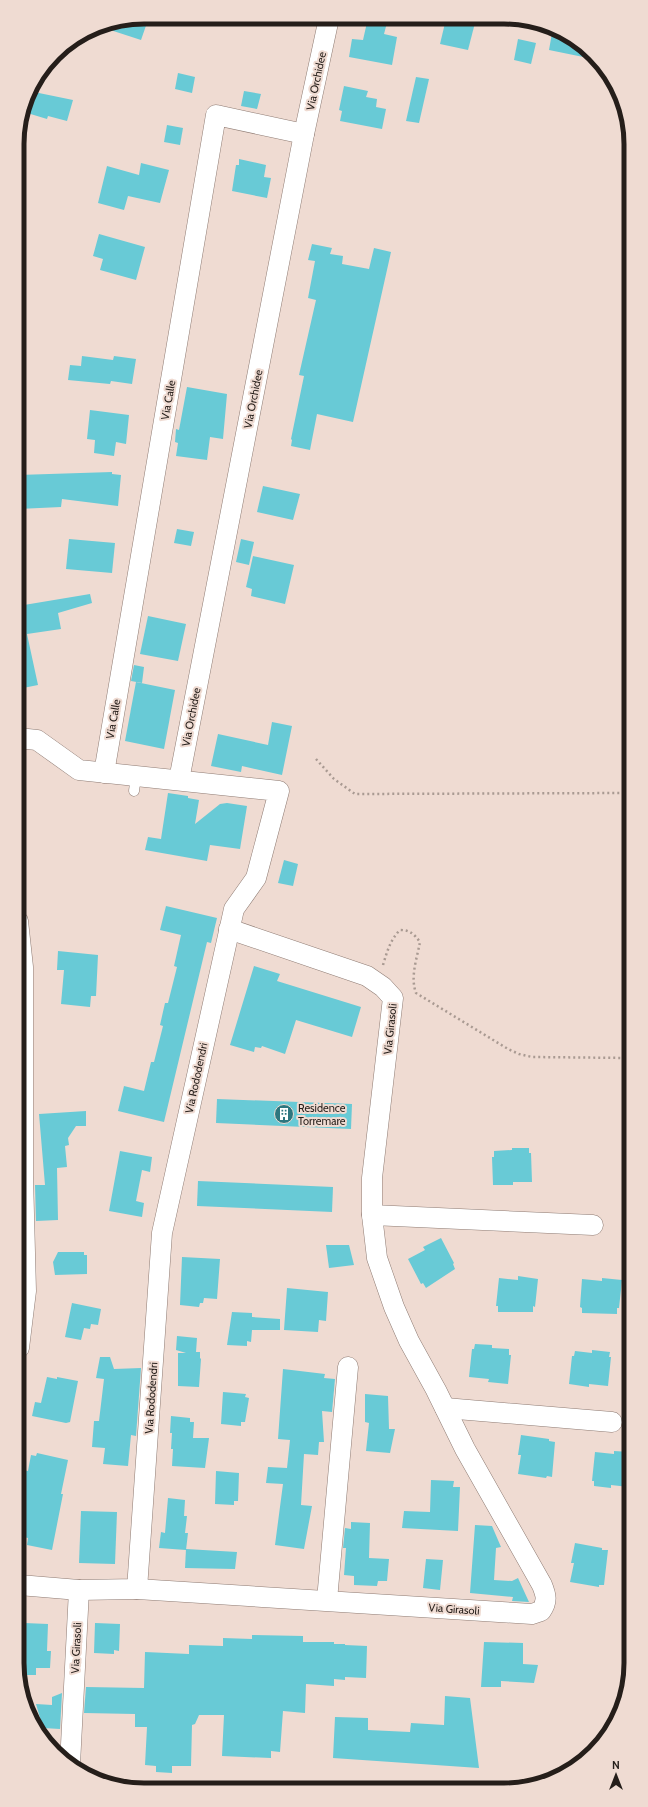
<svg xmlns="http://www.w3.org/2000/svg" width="648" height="1807" font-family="Cabin,sans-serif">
	<rect width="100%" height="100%" fill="#efdbd2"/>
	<g fill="#68cad6">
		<polygon points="144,17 149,17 141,40 98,26"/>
		<polygon points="368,18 388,19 384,34 397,37 392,65 349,57 352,39 363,40"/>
		<polygon points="446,19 476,19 468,50 440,44"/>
		<polygon points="556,29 594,54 598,60 549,50 552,33 555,33"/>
		<polygon points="518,39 536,43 531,64 514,60"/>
		<polygon points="178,73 195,77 192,93 175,89"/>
		<polygon points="416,77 429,79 419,123 406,121"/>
		<polygon points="344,86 368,91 366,97 377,99 376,107 386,109 382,129 340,121 342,111 339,110"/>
		<polygon points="244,91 261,94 257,109 241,106"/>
		<polygon points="34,92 73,100 67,121 48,116 47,119 24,112 29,94 33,95"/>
		<polygon points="167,125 183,128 180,145 164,142"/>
		<polygon points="239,159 266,165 264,177 271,178 267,198 232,191 236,165 239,165"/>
		<polygon points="141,163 169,170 160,203 128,196 124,210 98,203 107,166 139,175"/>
		<polygon points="99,234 145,247 136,280 100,270 103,259 93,256"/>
		<polygon points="312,244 332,248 330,254 343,256 342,264 369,269 374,248 391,252 353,422 317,414 310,450 291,446 292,440 291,439 304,376 299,375 316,300 308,298 315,261 308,260"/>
		<polygon points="82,356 113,360 114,356 136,359 132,384 111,381 110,384 68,380 70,365 81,366"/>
		<polygon points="187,387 227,394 223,439 210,437 207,460 176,456 178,443 175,442 176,429 179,430"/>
		<polygon points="90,410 129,415 126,444 116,442 114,456 94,453 95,440 87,439"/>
		<polygon points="112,472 112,474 121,475 118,506 62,499 61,507 18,509 18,475"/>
		<polygon points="263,486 300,494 293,520 257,512"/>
		<polygon points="177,529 194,532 191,546 174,543"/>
		<polygon points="69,539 115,543 112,573 66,569"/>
		<polygon points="241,539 254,542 249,565 236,562"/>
		<polygon points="253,556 294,565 285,604 251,596 252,589 246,587"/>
		<polygon points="90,594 92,603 58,613 61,629 27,634 38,685 18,689 18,606"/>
		<polygon points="148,616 186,624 178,661 140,654"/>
		<polygon points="134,665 144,667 142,683 131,681"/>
		<polygon points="136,682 175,690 164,749 125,741"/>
		<polygon points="272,722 292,726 282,775 242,766 241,772 211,766 218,734 268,745"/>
		<polygon points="168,793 188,796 188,798 199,800 195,824 220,804 227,803 247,806 240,849 210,845 207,861 145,850 148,837 161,839"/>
		<polygon points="284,860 298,864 293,886 278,883"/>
		<polygon points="166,906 217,918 211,943 207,942 164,1122 118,1111 124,1086 144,1091 151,1062 154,1062 163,1026 160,1025 165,1003 168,1003 177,967 174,966 181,935 160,930"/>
		<polygon points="58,951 98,955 96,996 91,996 90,1007 61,1004 64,970 57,970"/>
		<polygon points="254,966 280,974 277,981 361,1007 352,1037 296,1020 285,1054 262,1046 261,1048 255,1047 254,1052 230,1045"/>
		<polygon points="217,1099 352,1104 351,1129 216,1123"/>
		<polygon points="86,1111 86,1126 76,1126 68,1138 69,1145 65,1146 67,1167 57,1168 58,1220 36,1221 35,1185 45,1185 39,1114"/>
		<polygon points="512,1148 529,1148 529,1153 531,1153 532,1182 513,1182 513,1185 493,1185 492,1157 494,1157 494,1151 512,1150"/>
		<polygon points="120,1151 152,1157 150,1172 142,1170 136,1201 144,1203 142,1217 109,1211"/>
		<polygon points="198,1181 333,1187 332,1212 197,1206"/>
		<polygon points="441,1238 454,1263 453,1264 455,1269 426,1288 423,1283 421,1284 408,1259 425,1250 423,1247"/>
		<polygon points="326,1245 349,1245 354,1265 329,1268"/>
		<polygon points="58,1252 84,1252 84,1255 87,1255 87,1274 55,1275 53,1262"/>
		<polygon points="182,1257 220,1259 217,1299 204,1298 203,1303 200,1303 199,1307 180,1305"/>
		<polygon points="518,1276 538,1279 535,1307 533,1306 533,1312 498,1312 498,1306 496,1306 499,1278 518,1280"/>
		<polygon points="602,1278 622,1280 619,1308 617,1308 617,1314 582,1313 582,1308 580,1307 582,1279 602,1281"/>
		<polygon points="287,1288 328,1292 326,1321 319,1320 318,1332 284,1330"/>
		<polygon points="72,1303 101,1309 98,1325 91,1324 90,1329 84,1328 81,1340 65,1337"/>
		<polygon points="232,1312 252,1313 252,1317 280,1319 280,1330 252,1330 251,1342 247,1341 247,1346 227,1345"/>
		<polygon points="177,1336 197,1338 196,1352 200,1352 200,1358 201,1359 199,1387 178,1386 178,1353 186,1353 176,1350"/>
		<polygon points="475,1344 492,1345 492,1348 509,1349 509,1355 511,1355 508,1384 488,1382 489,1379 469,1377 472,1349 474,1349"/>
		<polygon points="592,1350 610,1352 609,1357 611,1357 608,1386 589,1384 589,1387 569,1384 572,1356 574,1356 575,1351 592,1353"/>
		<polygon points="100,1357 110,1357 114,1369 141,1368 136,1436 131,1435 128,1466 103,1464 105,1448 92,1447 94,1421 99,1421 104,1379 96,1378"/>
		<polygon points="283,1369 325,1374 324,1378 335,1379 332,1412 322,1411 324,1442 319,1442 318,1455 304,1454 301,1505 312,1506 304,1549 275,1545 283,1484 266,1483 268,1467 287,1468 290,1440 278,1439"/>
		<polygon points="47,1377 57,1379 57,1377 78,1381 70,1422 66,1423 32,1416 35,1402 41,1403"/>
		<polygon points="223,1392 246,1394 245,1397 249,1398 245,1422 241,1422 241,1426 221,1424"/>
		<polygon points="365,1394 388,1396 389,1429 395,1429 390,1453 366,1451 369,1423 365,1422"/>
		<polygon points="171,1416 190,1418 190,1422 194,1422 193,1438 209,1438 205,1468 172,1466 173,1449 171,1449 172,1433 170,1433"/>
		<polygon points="521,1435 549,1439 549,1441 555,1442 552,1477 547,1476 546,1478 518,1474 521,1455 518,1455"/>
		<polygon points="614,1451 630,1452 629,1487 611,1485 611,1488 594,1486 594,1481 592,1481 595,1452 614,1454"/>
		<polygon points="37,1453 68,1460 61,1494 63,1494 52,1550 27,1545 28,1538 19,1536 19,1469 28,1471 31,1455 36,1456"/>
		<polygon points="216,1471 239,1473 238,1501 234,1501 234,1505 215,1504"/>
		<polygon points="431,1480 454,1481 453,1487 460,1487 458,1531 402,1528 404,1511 430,1512"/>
		<polygon points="168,1498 185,1500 184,1516 187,1516 185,1533 188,1533 186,1550 159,1548 161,1532 165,1533"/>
		<polygon points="81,1511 117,1512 115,1564 79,1563"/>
		<polygon points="351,1522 370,1523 369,1558 389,1559 387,1581 378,1581 377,1586 354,1585 354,1576 344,1575 346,1548 343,1548 345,1528 351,1529"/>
		<polygon points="475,1525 492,1526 501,1547 496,1548 494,1580 512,1581 518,1578 529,1602 512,1601 513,1597 470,1593"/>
		<polygon points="575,1543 602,1548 602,1550 608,1550 604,1585 599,1585 599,1587 570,1582 574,1563 571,1563"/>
		<polygon points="186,1549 237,1552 235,1569 185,1568"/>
		<polygon points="426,1559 443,1560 440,1590 423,1588"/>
		<polygon points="24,1623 48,1624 47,1651 51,1651 50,1668 36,1668 36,1675 20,1675 21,1643 23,1643"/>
		<polygon points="95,1623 120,1624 119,1651 114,1650 114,1654 94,1653"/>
		<polygon points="252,1635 303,1636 303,1642 334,1642 334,1644 345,1644 345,1645 367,1646 366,1678 345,1677 345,1680 334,1679 334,1686 306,1684 305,1713 283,1711 280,1752 271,1751 271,1758 222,1756 224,1715 199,1715 195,1724 192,1725 191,1766 172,1766 172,1773 156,1772 156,1766 145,1765 147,1727 135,1727 135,1714 84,1713 86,1687 144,1688 145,1652 189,1654 189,1645 223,1646 223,1638 252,1639"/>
		<polygon points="484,1642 523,1643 523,1664 538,1665 534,1683 501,1681 501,1687 481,1687"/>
		<polygon points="62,1693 60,1729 43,1728 36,1704 52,1705 52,1697"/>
		<polygon points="445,1696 470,1698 479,1768 333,1758 335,1717 368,1718 368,1730 410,1732 411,1723 444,1725"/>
	</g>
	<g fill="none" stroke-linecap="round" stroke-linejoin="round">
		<g stroke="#8e7b73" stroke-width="11">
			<polyline id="service" points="134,791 136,776"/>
		</g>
		<g stroke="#8e7b73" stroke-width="21">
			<g id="minor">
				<polyline points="18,738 37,740 79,770 279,791 256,878 234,909 162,1233 137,1589 79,1590"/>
				<polyline points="104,773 216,115 304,134"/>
				<polyline points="179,780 304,134 329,18"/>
				<polyline points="18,921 23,967 23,1176 26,1291 19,1348"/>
				<polyline points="372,1215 593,1225"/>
				<polyline points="445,1408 612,1422"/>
				<polyline points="19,1585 79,1590 70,1764"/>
				<path d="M137 1589 532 1614 541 1611C548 1601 546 1595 542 1585L465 1449 436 1390 409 1341 394 1307 377 1258 372 1215V1178L393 998 383 987 367 976 229 929"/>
				<polyline points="327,1600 348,1367"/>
			</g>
		</g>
		<g stroke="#a99a92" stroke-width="2.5" stroke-dasharray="2 3" stroke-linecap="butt">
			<polyline points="316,759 334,779 355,794 629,793"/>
			<path d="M383 965C387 952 390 940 400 930 410 930 414 934 420 942 417 958 410 977 416 993L508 1049 519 1054 532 1057 630 1058"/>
		</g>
		<use href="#service" stroke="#fff" stroke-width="10"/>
		<use href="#minor" stroke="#fff" stroke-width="20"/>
	</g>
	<defs>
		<g id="building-disc" transform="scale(1)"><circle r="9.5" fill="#2d767f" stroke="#efdbd2"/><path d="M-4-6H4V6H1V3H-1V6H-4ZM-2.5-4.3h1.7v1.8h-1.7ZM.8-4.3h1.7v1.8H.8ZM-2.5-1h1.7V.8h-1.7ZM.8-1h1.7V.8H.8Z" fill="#fff"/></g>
	</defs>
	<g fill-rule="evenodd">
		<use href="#building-disc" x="284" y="1114"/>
	</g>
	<g text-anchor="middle" stroke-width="4" stroke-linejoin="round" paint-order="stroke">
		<g font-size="11" fill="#251e1a" stroke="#efdbd2">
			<text transform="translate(316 81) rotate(-78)" y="4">Via Orchidee</text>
			<text transform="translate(253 399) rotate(-79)" y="4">Via Orchidee</text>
			<text transform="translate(168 400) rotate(-80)" y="4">Via Calle</text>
			<text transform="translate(191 717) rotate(-79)" y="4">Via Orchidee</text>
			<text transform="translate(113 719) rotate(-80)" y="4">Via Calle</text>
			<text transform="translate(390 1029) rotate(-84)" y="4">Via Girasoli</text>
			<text transform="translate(196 1078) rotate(-78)" y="4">Via Rododendri</text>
			<text transform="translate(151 1398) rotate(-86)" y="4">Via Rododendri</text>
			<text transform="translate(454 1609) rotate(4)" y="4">Via Girasoli</text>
			<text transform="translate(76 1648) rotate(-87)" y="4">Via Girasoli</text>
		</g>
		<g font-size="11" fill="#251e1a" stroke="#efdbd2" text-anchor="start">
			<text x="298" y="1112">Residence<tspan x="298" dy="13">Torremare</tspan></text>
		</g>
	</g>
	<path d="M0 0H648V1807H0ZM144 24H504A120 120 0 0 1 624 144V1663A120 120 0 0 1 504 1783H144A120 120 0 0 1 24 1663V144A120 120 0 0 1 144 24Z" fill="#efdbd2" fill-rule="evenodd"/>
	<path fill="none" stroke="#251e1a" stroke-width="5" d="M144 24H504A120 120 0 0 1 624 144V1663A120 120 0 0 1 504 1783H144A120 120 0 0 1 24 1663V144A120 120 0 0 1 144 24Z"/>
	<g transform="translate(616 1775)" stroke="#efdbd2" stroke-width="3" paint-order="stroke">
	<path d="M0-3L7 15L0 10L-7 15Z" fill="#251e1a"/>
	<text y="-6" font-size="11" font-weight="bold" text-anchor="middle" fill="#251e1a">N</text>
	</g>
</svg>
